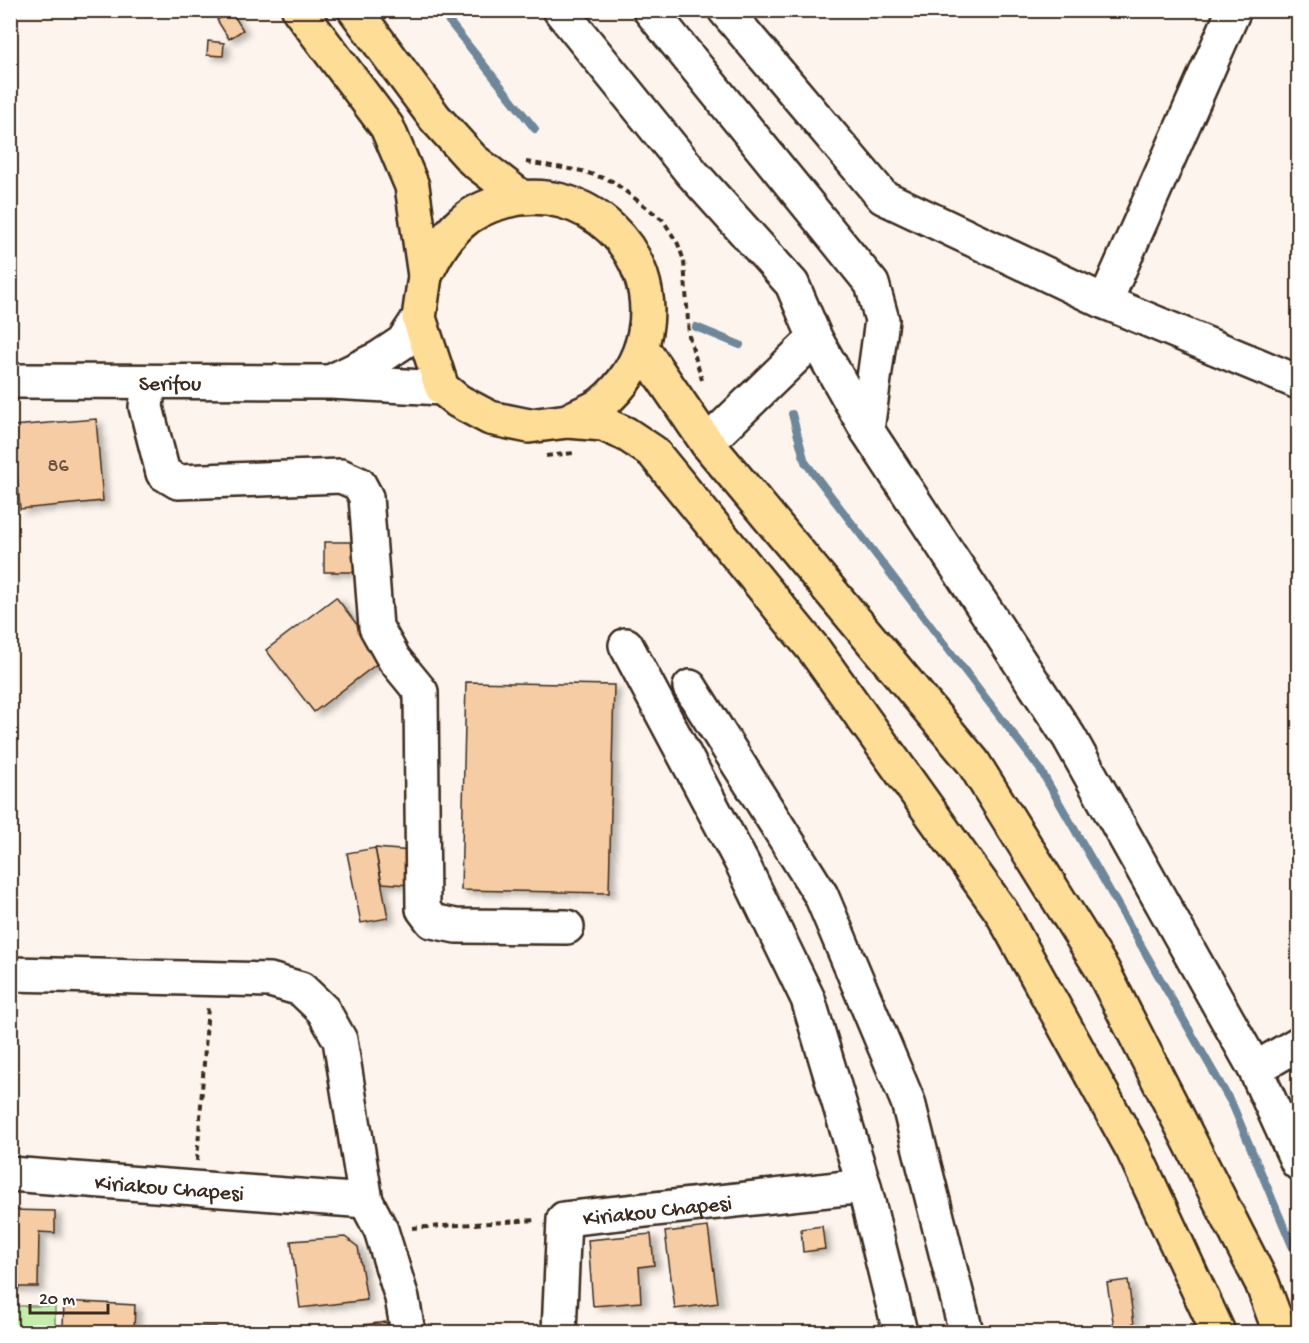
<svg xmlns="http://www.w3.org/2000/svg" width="1309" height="1343" font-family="'Gochi Hand',sans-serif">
	<defs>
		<filter id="shadow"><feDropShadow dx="6" dy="4" stdDeviation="3" flood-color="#0004"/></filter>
	</defs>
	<rect width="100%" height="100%" fill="#fdf5ed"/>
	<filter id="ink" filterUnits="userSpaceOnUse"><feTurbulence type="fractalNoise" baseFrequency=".0167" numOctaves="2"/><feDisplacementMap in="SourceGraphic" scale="12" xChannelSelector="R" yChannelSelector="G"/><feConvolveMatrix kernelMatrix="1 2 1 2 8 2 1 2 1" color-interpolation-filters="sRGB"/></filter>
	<g filter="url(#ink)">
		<rect fill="#c2edaa" stroke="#7e8c64" stroke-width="1.5" x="11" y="1306" width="44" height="26"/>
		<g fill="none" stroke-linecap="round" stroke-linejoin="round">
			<g stroke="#6e879b" stroke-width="8">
				<polyline points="440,10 535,129"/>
				<polyline points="696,327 740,345"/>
				<polyline points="792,414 805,462 1040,769 1233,1106 1298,1260"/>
			</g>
		</g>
		<g fill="#f5cca4" stroke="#3b2a1e" stroke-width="1.5" filter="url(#shadow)">
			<polygon points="231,11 243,30 229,39 217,20"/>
			<polygon points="208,41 224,43 223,56 207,55"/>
			<polygon points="96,419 103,501 20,509 13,426"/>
			<polygon points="324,542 356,542 357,572 324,572"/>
			<polygon points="336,597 383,659 314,712 266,650"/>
			<polygon points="466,682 614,685 609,893 461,890"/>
			<polygon points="375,848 412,851 410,885 382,883"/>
			<polygon points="375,848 388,918 361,923 347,853"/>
			<polygon points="10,1210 55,1211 55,1233 39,1232 38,1287 10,1287"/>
			<polygon points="822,1226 825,1249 803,1252 801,1229"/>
			<polygon points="708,1227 718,1303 675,1309 665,1232"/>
			<polygon points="651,1234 654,1265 639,1267 641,1302 593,1306 588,1240"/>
			<polygon points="345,1237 358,1247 367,1300 300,1308 291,1241"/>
			<polygon points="1128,1280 1134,1324 1114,1327 1107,1283"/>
			<polygon points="64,1301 135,1305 134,1331 63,1327"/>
			<polygon points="386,1322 388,1332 349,1332 348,1327"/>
			<polygon points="165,1327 216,1327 216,1332 164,1332"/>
		</g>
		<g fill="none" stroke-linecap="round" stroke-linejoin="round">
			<g stroke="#3b2a1e" stroke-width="38">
				<g id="minor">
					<polyline points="560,10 692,173 792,284 815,338 867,430 1069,737 1255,1069 1298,1163"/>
					<polyline points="650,10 872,284 882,320 867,430"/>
					<polyline points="725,10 883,197 1105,302 1298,382"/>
					<polyline points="1105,302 1234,10"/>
					<path id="s1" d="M10 381 331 382 442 388"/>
					<polyline points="332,381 379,358 403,342 419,318"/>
					<polyline points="149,382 146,407 163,473 178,482 341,476 359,484 366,497 376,627 394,659 421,692 423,909 432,921 456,926 567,927"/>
					<polyline points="707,443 815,338"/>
					<polyline points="626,645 743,865 808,999 864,1186 900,1332"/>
					<polyline points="690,687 821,895 908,1102 966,1332"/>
					<polyline points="10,974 270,980 301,989 323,1010 340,1040 366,1201 381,1230 402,1298 408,1332"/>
					<polyline points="1255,1069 1298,1044"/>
					<path id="s2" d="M10 1174 366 1201"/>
					<path id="s3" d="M559 1332 564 1219 864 1186"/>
				</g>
			</g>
			<g stroke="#3b2a1e" stroke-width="38">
				<g id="major">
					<polyline points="299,10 387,127 412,186 425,276 419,318 442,388 458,401 490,418 529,426 568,421 603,424 626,434 653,452 815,651 1001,911 1133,1150 1218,1332"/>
					<polyline points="355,10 435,118 473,160 521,197"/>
					<path d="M425 276C434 256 444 238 461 223 473 212 490 205 505 201 585 180 660 251 645 332 640 360 624 386 601 404 591 411 578 415 568 421"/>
					<polyline points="642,348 707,443 973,762 1102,969 1262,1283 1280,1332"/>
				</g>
			</g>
			<g stroke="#3b2a1e" stroke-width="4" stroke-dasharray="6 4.5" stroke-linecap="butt">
				<polyline points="526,162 582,171 612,181 663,220 678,244 684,261 689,336 702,380"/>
				<polyline points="546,456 574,453"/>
				<polyline points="197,1161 208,1006"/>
				<polyline points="412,1228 536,1220"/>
			</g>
			<use href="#minor" stroke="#fff" stroke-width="33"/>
			<use href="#major" stroke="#fedd96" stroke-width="33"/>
		</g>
	</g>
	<g text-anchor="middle" stroke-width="6" stroke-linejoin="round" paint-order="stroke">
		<g font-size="20" fill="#6a5240">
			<text x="58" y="471">86</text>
		</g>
		<g font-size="22" fill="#3b2a1e" stroke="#fff">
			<text dy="8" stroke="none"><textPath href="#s1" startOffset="160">Serifou</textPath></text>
			<text dy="8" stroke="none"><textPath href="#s2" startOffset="160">Kiriakou Chapesi</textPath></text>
			<text dy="8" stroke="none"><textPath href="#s3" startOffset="207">Kiriakou Chapesi</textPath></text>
		</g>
	</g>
	<rect width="1309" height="1343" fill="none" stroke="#fff" stroke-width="36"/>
	<rect x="18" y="18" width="1273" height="1307" fill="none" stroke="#3b2a1e" stroke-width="2" filter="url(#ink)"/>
	<path d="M30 1304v9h78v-9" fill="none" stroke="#3b2a1e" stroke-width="3"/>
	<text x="39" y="1304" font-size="18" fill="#3b2a1e" stroke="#ffffff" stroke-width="4.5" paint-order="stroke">20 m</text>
</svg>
